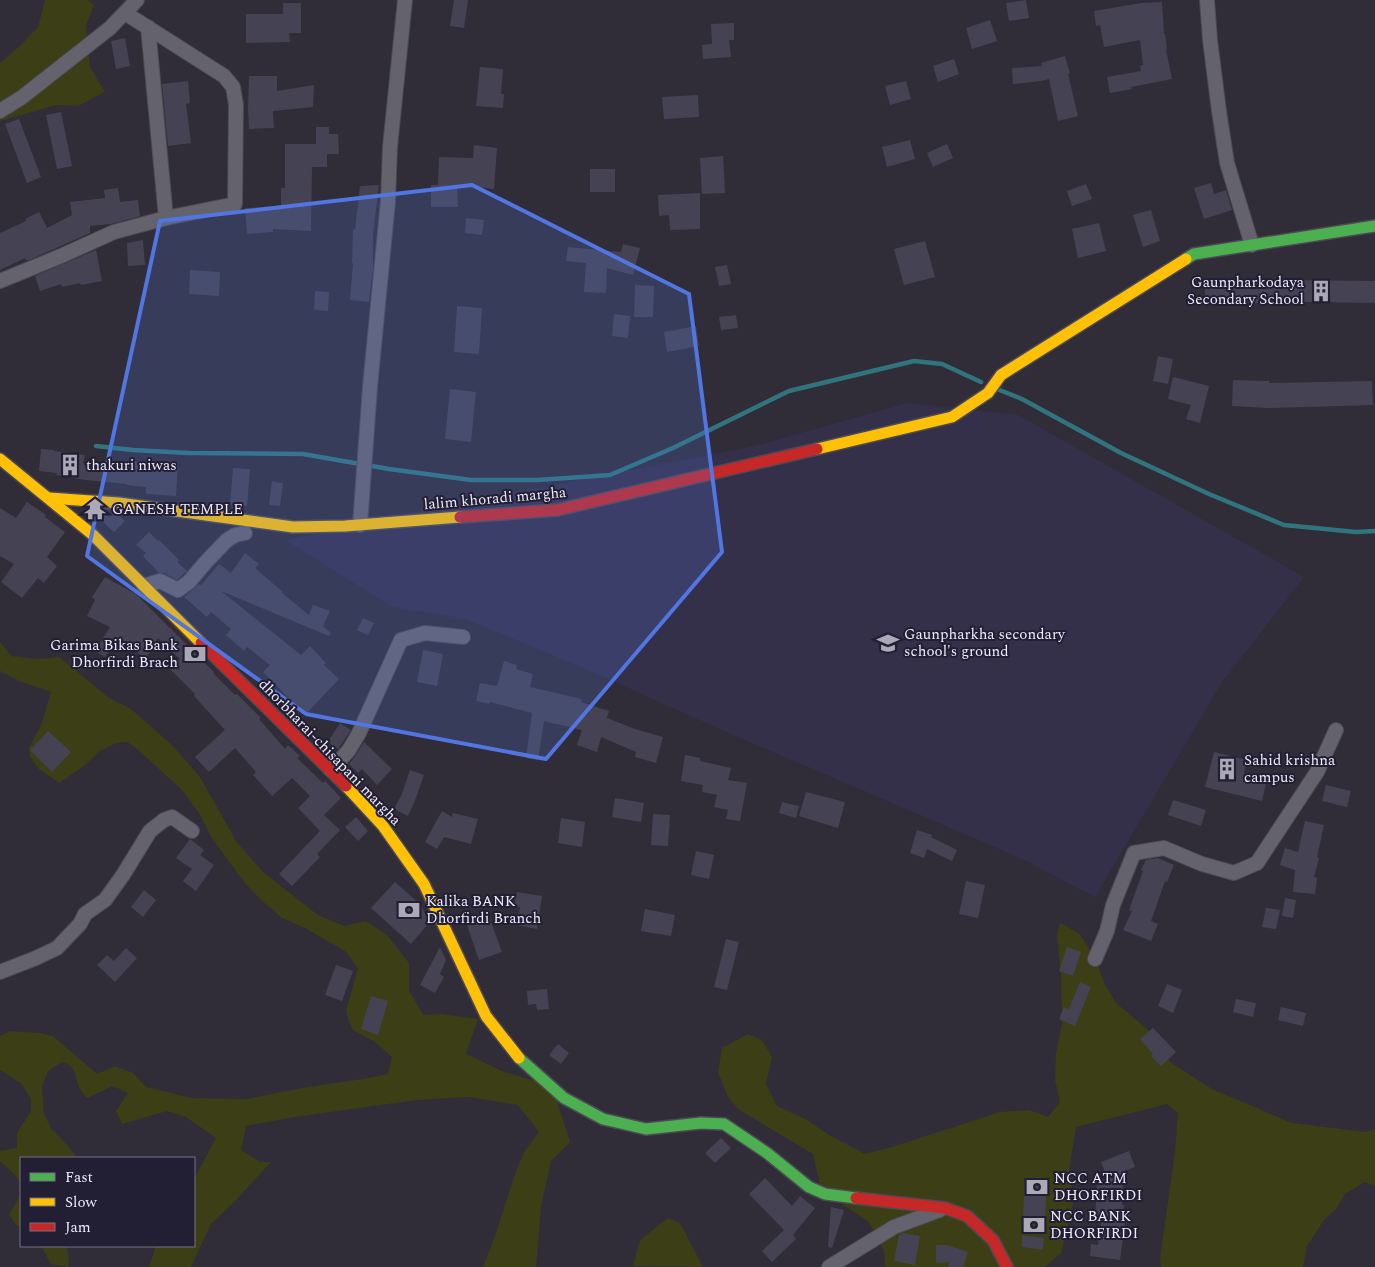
<svg xmlns="http://www.w3.org/2000/svg" width="1375" height="1267" font-family="Spectral,serif">
	<rect width="100%" height="100%" fill="#302d39"/>
	<polygon fill="#35304a" points="908,403 1018,415 1304,577 1222,682 1095,897 1023,859 727,732 581,667 465,619 392,607 285,540 426,509 755,446"/>
	<g fill="#3c3e15">
		<polygon points="45,0 88,0 94,6 86,25 90,67 105,92 78,106 56,105 0,121 0,63 21,45 38,27"/>
		<path d="M0 642 11 656 38 659 59 657 109 698 131 709 172 745 200 777 236 841 263 872 318 915 344 926 366 921 387 935 409 963V990L423 1015 441 1014 478 1019 466 1054 504 1072 540 1082 555 1095 570 1142 551 1161 541 1207 536 1267H483L495 1236 515 1174 524 1152 539 1132 518 1105 469 1097 417 1100 301 1116 246 1126 241 1150 260 1162H271L236 1200 211 1224 191 1267H149L156 1246H194V1179L216 1138 186 1117 167 1111 122 1124 116 1111 128 1093 113 1086 87 1098C83 1093 79 1089 78 1084 74 1072 75 1066 62 1062L48 1071 42 1086 44 1114 51 1128 68 1146 77 1158H21V1184L15 1175 0 1161V1151L17 1148V1133L31 1111V1099L22 1084 0 1070V1036L10 1031 39 1033 53 1036 97 1074 115 1066 133 1073 146 1087 191 1098 247 1099 302 1088 369 1078 388 1074 392 1057 375 1042 353 1030 350 1024 346 1011 358 968 345 951 305 928 282 918 261 900 244 882 212 838 199 813 181 789 135 747 127 742 116 743 100 751 84 766 59 783 39 769 30 757 29 747 41 726 51 692 22 682 0 671Z"/>
		<polygon points="1060,923 1080,934 1095,959 1105,984 1116,1003 1147,1029 1170,1062 1212,1089 1292,1123 1366,1132 1375,1129 1375,1186 1365,1182 1345,1194 1336,1209 1324,1220 1307,1246 1303,1267 1161,1267 1160,1260 1175,1151 1178,1113 1167,1104 1076,1127 1069,1170 1074,1200 1061,1253 1045,1267 885,1267 884,1251 869,1222 821,1190 813,1154 738,1109 727,1095 718,1072 722,1048 748,1034 762,1040 772,1057 766,1084 777,1106 807,1120 829,1135 865,1154 892,1147 1000,1112 1029,1110 1048,1117 1060,1102 1055,1080 1056,1053 1062,1024 1061,976 1057,934"/>
		<polygon points="21,1194 21,1228 16,1225 9,1215"/>
		<polygon points="668,1218 680,1223 703,1267 633,1266 640,1240"/>
		<polygon points="41,1246 67,1246 69,1261 68,1267 51,1264"/>
	</g>
	<g fill="none" stroke-linecap="round" stroke-linejoin="round">
		<g stroke="#30757d" stroke-width="4.5">
			<polyline points="997,389 1022,399 1121,453 1209,494 1284,525 1356,532 1375,531"/>
			<polyline points="96,446 133,450 188,453 303,454 389,469 471,480 538,480 610,475 673,448 789,391 914,361 942,364 981,382"/>
		</g>
	</g>
	<g fill="#454353">
		<polygon points="454,0 468,0 464,28 450,26"/>
		<polygon points="1026,0 1029,18 1009,21 1006,3"/>
		<polygon points="1162,2 1164,34 1165,34 1167,50 1166,50 1172,79 1131,87 1132,89 1110,93 1107,77 1141,71 1140,66 1143,65 1140,40 1104,47 1100,25 1096,26 1094,11 1141,3"/>
		<polygon points="283,3 301,3 301,33 289,33 290,42 246,43 246,14 283,14"/>
		<polygon points="990,20 997,41 972,49 966,28"/>
		<polygon points="734,23 734,40 729,40 731,57 703,59 702,45 712,44 711,24"/>
		<polygon points="125,38 130,66 116,69 111,41"/>
		<polygon points="1065,56 1070,74 1068,74 1078,116 1058,121 1049,79 1041,81 1013,84 1012,68 1042,66 1041,63"/>
		<polygon points="954,59 959,74 938,82 933,66"/>
		<polygon points="480,67 503,69 501,94 504,94 503,108 476,106"/>
		<polygon points="249,76 277,76 277,91 314,85 313,107 273,111 274,128 249,129 248,108"/>
		<polygon points="188,81 190,103 186,104 191,143 168,146 162,84"/>
		<polygon points="906,81 911,99 890,105 885,86"/>
		<polygon points="698,95 699,117 664,119 662,97"/>
		<polygon points="61,112 72,166 57,169 46,115"/>
		<polygon points="19,119 41,177 27,183 5,124"/>
		<polygon points="316,127 329,127 329,134 338,134 339,154 327,154 327,167 312,167 311,231 273,229 273,232 247,234 245,208 281,206 281,188 285,188 285,144 316,144"/>
		<polygon points="910,140 915,159 887,167 882,147"/>
		<polygon points="947,144 953,158 933,167 927,153"/>
		<polygon points="474,145 497,148 494,189 457,185 458,207 431,207 431,185 438,185 439,157 473,158"/>
		<polygon points="723,156 725,193 702,194 700,158"/>
		<rect x="590" y="169" width="25" height="23"/>
		<polygon points="1211,183 1214,194 1226,190 1232,210 1204,219 1194,188"/>
		<polygon points="1086,184 1092,199 1072,206 1067,191"/>
		<polygon points="379,185 373,235 373,269 369,302 350,300 353,263 352,263 353,229 355,230 360,186"/>
		<polygon points="118,188 120,202 138,200 140,216 111,224 90,226 90,233 29,260 26,260 25,258 0,270 0,233 26,221 25,219 39,212 47,228 72,215 70,202 105,198 104,190"/>
		<polygon points="700,193 700,229 670,230 669,215 659,216 658,195"/>
		<polygon points="1151,210 1160,241 1143,247 1133,215"/>
		<polygon points="466,218 484,220 482,235 465,233"/>
		<polygon points="1099,223 1106,251 1078,258 1072,229"/>
		<polygon points="143,240 145,265 128,266 127,243"/>
		<polygon points="925,241 935,277 904,285 894,249"/>
		<polygon points="623,244 640,248 633,275 607,268 606,293 584,292 586,263 566,261 568,247 621,252"/>
		<polygon points="96,250 102,281 81,285 80,283 62,287 61,284 40,291 35,276"/>
		<polygon points="727,265 731,284 719,286 715,267"/>
		<polygon points="190,270 220,272 219,296 189,294"/>
		<polygon points="1268,280 1375,281 1375,303 1260,301 1260,303 1205,303 1205,284 1268,283"/>
		<polygon points="635,285 654,286 653,317 634,317"/>
		<polygon points="315,291 329,292 328,311 314,310"/>
		<polygon points="457,306 482,308 479,354 454,352"/>
		<polygon points="614,314 630,316 628,338 612,336"/>
		<polygon points="736,315 738,328 721,330 719,317"/>
		<polygon points="696,326 699,346 667,352 664,332"/>
		<polygon points="1158,356 1173,359 1168,384 1153,381"/>
		<polygon points="1173,377 1209,386 1200,423 1186,419 1191,405 1168,399"/>
		<polygon points="1233,380 1269,381 1269,383 1372,381 1373,405 1268,408 1232,406"/>
		<polygon points="450,389 476,392 471,442 445,439"/>
		<polygon points="41,449 54,450 54,451 85,455 83,463 129,467 130,461 147,463 147,461 178,463 176,496 146,494 146,487 127,485 127,484 86,480 56,475 57,473 39,471"/>
		<polygon points="233,468 250,469 247,506 230,505"/>
		<polygon points="272,481 283,483 280,506 269,505"/>
		<polygon points="27,502 46,515 45,517 65,532 47,557 57,566 44,583 38,578 22,598 1,582 14,564 0,556 0,508 16,518"/>
		<polygon points="93,513 118,515 125,521 114,532"/>
		<polygon points="149,532 158,541 159,540 179,560 177,562 187,571 177,580 164,573 159,573 143,556 146,553 136,545"/>
		<polygon points="245,553 259,564 255,568 283,592 282,593 309,615 313,605 330,611 323,626 331,633 329,636 221,591 301,655 310,646 326,663 324,665 339,679 305,715 263,672 270,665 247,647 244,651 226,635 231,629 211,612 207,617 184,597 194,589 199,584 201,585 219,564 231,573"/>
		<polygon points="105,577 136,594 214,672 213,673 235,695 237,694 261,718 259,719 285,749 288,745 300,756 297,758 323,783 325,781 341,798 324,815 340,830 317,854 320,857 292,886 279,874 320,831 298,808 310,796 292,778 272,796 253,775 256,772 235,748 209,772 195,757 225,730 194,696 195,694 170,669 180,659 158,638 146,658 116,639 105,657 95,651 110,627 87,616 95,600 92,597"/>
		<polygon points="363,618 374,623 368,635 357,630"/>
		<polygon points="423,650 443,654 437,686 417,682"/>
		<polygon points="504,661 517,665 516,669 533,674 530,687 582,699 581,702 609,711 607,718 635,729 663,737 656,763 635,757 636,752 601,737 597,752 577,745 582,730 544,721 538,760 526,758 532,713 490,702 489,704 476,701 480,683 497,686"/>
		<polygon points="340,723 351,730 338,749 328,742"/>
		<polygon points="48,731 71,752 52,772 30,750"/>
		<polygon points="364,742 392,769 377,785 362,769 358,773 349,764 356,755"/>
		<polygon points="1214,752 1247,760 1243,778 1266,783 1262,801 1205,787"/>
		<polygon points="685,755 700,758 700,761 731,768 728,780 747,783 740,821 726,819 728,810 714,807 717,795 702,792 703,785 681,781"/>
		<polygon points="410,770 424,775 414,803 408,816 394,809 402,794"/>
		<polygon points="1326,785 1351,791 1347,807 1322,801"/>
		<polygon points="806,792 845,802 838,828 799,816"/>
		<polygon points="615,798 644,803 641,822 612,817"/>
		<polygon points="1173,800 1206,810 1201,826 1168,815"/>
		<polygon points="782,802 799,806 796,818 779,813"/>
		<polygon points="442,811 452,817 453,813 478,819 471,844 444,837 437,849 425,842"/>
		<polygon points="653,814 670,815 668,846 651,845"/>
		<polygon points="356,817 368,831 358,841 345,827"/>
		<polygon points="561,818 585,822 582,847 558,843"/>
		<polygon points="1305,821 1324,825 1317,857 1319,858 1314,877 1317,878 1315,894 1293,892 1295,870 1280,865 1285,848 1298,852"/>
		<polygon points="917,830 932,835 931,837 957,850 952,861 927,849 924,858 910,853"/>
		<polygon points="190,839 204,850 200,855 214,865 196,891 183,881 192,869 176,858"/>
		<polygon points="696,851 714,855 709,879 691,875"/>
		<polygon points="1158,858 1174,865 1167,882 1165,881 1151,921 1158,924 1151,941 1123,930 1132,911 1129,910 1143,871 1141,870 1146,860"/>
		<polygon points="966,881 985,885 978,918 959,914"/>
		<polygon points="395,882 421,905 429,923 411,944 371,908"/>
		<polygon points="144,890 156,900 143,917 131,907"/>
		<polygon points="517,892 542,896 537,929 517,925 520,907 514,906"/>
		<polygon points="1285,898 1296,900 1293,918 1282,916"/>
		<polygon points="1266,908 1280,910 1276,929 1262,927"/>
		<polygon points="645,909 675,915 671,936 641,931"/>
		<polygon points="487,911 502,952 479,960 465,919"/>
		<polygon points="726,939 739,942 727,990 714,987"/>
		<polygon points="440,947 446,960 440,974 444,977 435,993 420,985"/>
		<polygon points="1067,947 1081,952 1073,976 1059,971"/>
		<polygon points="126,948 137,958 115,982 97,965 107,955 114,961"/>
		<polygon points="336,965 353,971 342,1001 325,995"/>
		<polygon points="1080,982 1091,987 1075,1026 1059,1019 1064,1007 1069,1009"/>
		<polygon points="1167,984 1182,990 1173,1013 1158,1006"/>
		<polygon points="547,989 549,1009 537,1010 536,1004 528,1005 527,991"/>
		<polygon points="371,996 388,1001 378,1035 361,1029"/>
		<polygon points="1236,999 1256,1003 1253,1017 1233,1012"/>
		<polygon points="1281,1007 1306,1013 1303,1026 1278,1020"/>
		<polygon points="1153,1028 1176,1052 1161,1066 1151,1056 1153,1054 1140,1039"/>
		<polygon points="558,1044 569,1053 561,1064 549,1055"/>
		<polygon points="721,1138 731,1148 715,1163 705,1153"/>
		<polygon points="1129,1151 1135,1167 1124,1171 1122,1205 1124,1205 1123,1211 1130,1211 1129,1223 1125,1223 1120,1260 1090,1256 1091,1244 1098,1245 1101,1221 1095,1221 1097,1182 1109,1183 1101,1162"/>
		<polygon points="765,1178 792,1206 800,1196 815,1208 793,1235 796,1239 772,1262 762,1251 784,1230 749,1194"/>
		<polygon points="1025,1178 1047,1179 1045,1217 1023,1216"/>
		<polygon points="831,1207 844,1210 832,1248 828,1247"/>
		<polygon points="903,1233 920,1236 915,1265 894,1261 899,1235"/>
		<polygon points="1022,1235 1044,1238 1043,1250 1022,1247"/>
		<polygon points="936,1245 947,1245 968,1252 963,1267 948,1267 950,1262 936,1263"/>
	</g>
	<g fill="none" stroke-linecap="round" stroke-linejoin="round">
		<g stroke="#4c4a54" stroke-width="16">
			<g id="street">
				<polyline points="1207,0 1210,40 1219,111 1227,163 1252,245"/>
				<polyline points="148,27 166,218"/>
				<polyline points="0,111 21,98 110,28 137,0"/>
				<polyline points="0,281 61,256 114,232 166,218 235,204 236,105 233,87 224,76 125,13"/>
				<polyline points="360,525 370,387 388,201 390,147 405,0"/>
				<polyline points="144,586 160,581 178,590 189,582 205,563 226,541 235,535 245,533"/>
				<polyline points="331,770 349,750 359,733 401,640 425,633 463,637"/>
				<polyline points="1095,959 1107,931 1113,905 1134,853 1164,848 1202,864 1234,873 1257,863 1317,772 1336,730"/>
				<polyline points="0,972 36,958 57,948 80,924 85,914 105,900 123,875 150,831 164,820 172,817 192,831"/>
				<polyline points="829,1267 894,1227 940,1210"/>
			</g>
		</g>
		<g stroke="#4c4a54" stroke-width="14">
			<g id="fast">
				<polyline points="1186,259 1194,254 1375,226"/>
				<polyline points="519,1058 564,1098 603,1119 646,1129 701,1123 724,1124 767,1153 809,1187 825,1194 856,1198"/>
			</g>
		</g>
		<g stroke="#4c4a54" stroke-width="14">
			<g id="slow">
				<polyline points="817,449 952,417 988,393 1001,375 1186,259"/>
				<polyline points="0,459 93,535 201,643"/>
				<polyline points="49,498 119,503 293,527 345,526 460,517"/>
				<polyline points="346,786 383,826 424,884 486,1016 519,1058"/>
			</g>
		</g>
		<g stroke="#4c4a54" stroke-width="14">
			<g id="jam">
				<polyline points="460,517 557,510 817,449"/>
				<polyline points="201,643 346,786"/>
				<polyline points="856,1198 945,1208 967,1216 993,1240 1007,1267"/>
			</g>
		</g>
		<use href="#street" stroke="#64626c" stroke-width="14"/>
		<use href="#fast" stroke="#4caf50" stroke-width="11"/>
		<use href="#slow" stroke="#ffc107" stroke-width="11"/>
		<use href="#jam" stroke="#c62828" stroke-width="11"/>
	</g>
	<path fill="#5176e1" fill-opacity="0.2" stroke="#5176e1" stroke-width="4" stroke-linejoin="round" d="M472 185 689 294 722 552 546 759 306 714 87 556 160 221Z"/>
	<defs>
		<g id="building-bare" transform="scale(1.725)"><path d="M-4-6H4V6H1V3H-1V6H-4ZM-2.5-4.3h1.7v1.8h-1.7ZM.8-4.3h1.7v1.8H.8ZM-2.5-1h1.7V.8h-1.7ZM.8-1h1.7V.8H.8Z" fill="#aca9b7" stroke="#221e34" stroke-width="2.5" paint-order="stroke"/></g>
		<g id="temple-bare" transform="scale(1.725)"><path d="M0-6L5-2H3V0L6.5 2.5H4V6H1.5V3h-3V6H-4V2.5H-6.5L-3 0V-2H-5Z" fill="#aca9b7" stroke="#221e34" stroke-width="2.5" paint-order="stroke"/></g>
		<g id="school-bare" transform="scale(1.725)"><path d="M0-5L7-2L0 1L-7-2ZM-4 1L0 2.5L4 1V4Q0 6-4 4Z" fill="#aca9b7" stroke="#221e34" stroke-width="2.5" paint-order="stroke"/></g>
		<g id="bank-bare" transform="scale(1.725)"><path d="M-6-4H6V4H-6ZM0-2.3a2.3 2.3 0 1 0 0 4.6a2.3 2.3 0 1 0 0-4.6Z" fill="#aca9b7" stroke="#221e34" stroke-width="2.5" paint-order="stroke"/></g>
	</defs>
	<g fill-rule="evenodd">
		<use href="#building-bare" x="1321" y="291"/>
		<use href="#building-bare" x="70" y="465"/>
		<use href="#temple-bare" x="95" y="509"/>
		<use href="#school-bare" x="888" y="643"/>
		<use href="#bank-bare" x="195" y="654"/>
		<use href="#building-bare" x="1227" y="769"/>
		<use href="#bank-bare" x="409" y="910"/>
		<use href="#bank-bare" x="1037" y="1187"/>
		<use href="#bank-bare" x="1034" y="1225"/>
	</g>
	<g text-anchor="middle" stroke-width="4" stroke-linejoin="round" paint-order="stroke">
		<g font-size="15" fill="#eeecfb" stroke="#221e34" text-anchor="start">
			<text x="1304" y="287" text-anchor="end">Gaunpharkodaya<tspan x="1304" dy="17">Secondary School</tspan></text>
			<text x="86" y="470">thakuri niwas</text>
			<text x="112" y="514">GANESH TEMPLE</text>
			<text x="904" y="639">Gaunpharkha secondary<tspan x="904" dy="17">school's ground</tspan></text>
			<text x="178" y="650" text-anchor="end">Garima Bikas Bank<tspan x="178" dy="17">Dhorfirdi Brach</tspan></text>
			<text x="1244" y="765">Sahid krishna<tspan x="1244" dy="17">campus</tspan></text>
			<text x="426" y="906">Kalika BANK<tspan x="426" dy="17">Dhorfirdi Branch</tspan></text>
			<text x="1054" y="1183">NCC ATM<tspan x="1054" dy="17">DHORFIRDI</tspan></text>
			<text x="1050" y="1221">NCC BANK<tspan x="1050" dy="17">DHORFIRDI</tspan></text>
		</g>
		<g font-size="15" fill="#eeecfb" stroke="#221e34">
			<text transform="translate(495 498) rotate(-5)" y="5">lalim khoradi margha</text>
			<text transform="translate(330 752) rotate(46)" y="5">dhorbharai-chisapani margha</text>
		</g>
	</g>
	<rect x="20" y="1157" width="175" height="90" fill="#221e34" stroke="#747084"/>
	<rect x="30" y="1173" width="25" height="8" fill="#4caf50" stroke="#747084"/>
	<text x="65" y="1182" font-size="15" fill="#eeecfb">Fast</text>
	<rect x="30" y="1198" width="25" height="8" fill="#ffc107" stroke="#747084"/>
	<text x="65" y="1207" font-size="15" fill="#eeecfb">Slow</text>
	<rect x="30" y="1223" width="25" height="8" fill="#c62828" stroke="#747084"/>
	<text x="65" y="1232" font-size="15" fill="#eeecfb">Jam</text>
</svg>
